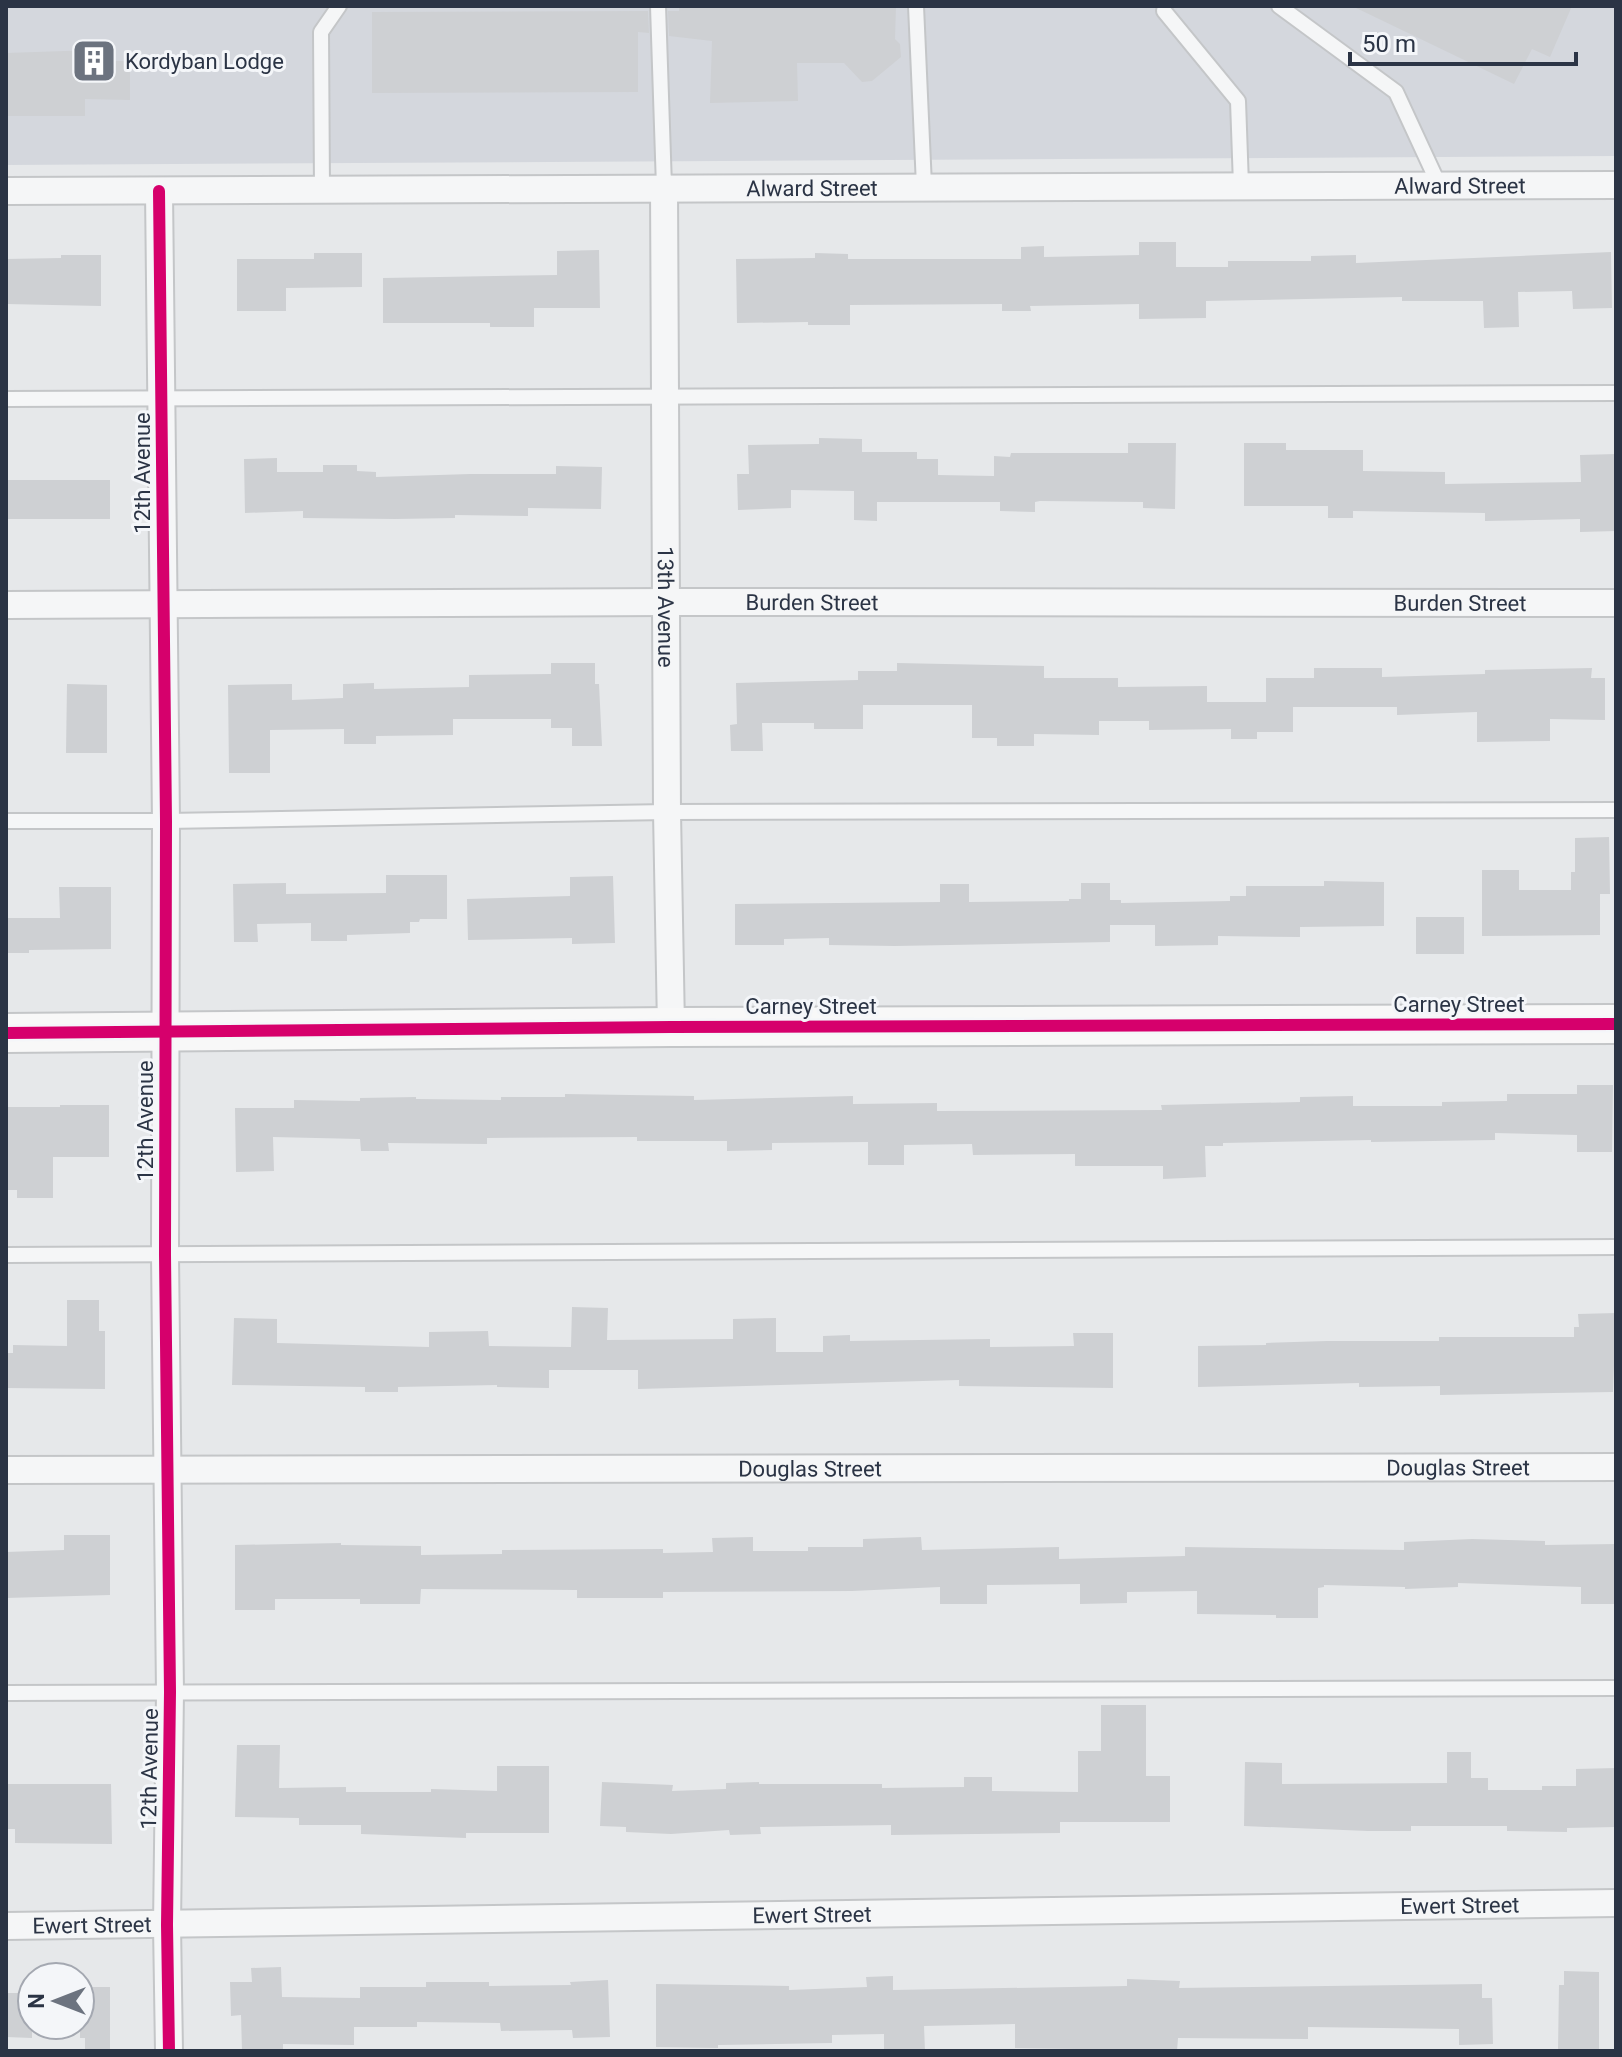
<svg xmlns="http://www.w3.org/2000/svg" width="1622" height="2057" font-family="Roboto,sans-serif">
	<rect width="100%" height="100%" fill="#e6e8ea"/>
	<polygon fill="#d4d7dd" points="6,6 1616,6 1616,156 6,165"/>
	<g fill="#ced0d3">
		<polygon points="679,6 896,6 895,39 900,44 901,57 872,81 862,82 844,63 797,63 798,101 710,103 712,41 669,36 668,11 679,11"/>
		<polygon points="1352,6 1572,6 1550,57 1532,49 1514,84"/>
		<polygon points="648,11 649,33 638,32 638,92 372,93 372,12"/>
		<polygon points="95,50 95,61 130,61 130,100 85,99 85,116 6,116 6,53"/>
		<polygon points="1139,242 1176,242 1176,267 1228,267 1228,261 1311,261 1311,256 1356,255 1356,263 1611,252 1612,308 1573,309 1572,291 1518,292 1519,327 1484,328 1483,301 1402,301 1402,297 1206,301 1206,318 1139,319 1139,304 1030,306 1031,311 1002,311 1002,304 850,305 850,325 808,325 808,322 737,323 736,259 815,258 815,253 848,254 848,259 1021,259 1021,247 1044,246 1044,257 1139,255"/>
		<polygon points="599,250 600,308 534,308 534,327 490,327 490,323 383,323 383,278 557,275 557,251"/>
		<polygon points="314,253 362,253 362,287 286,288 286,311 237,311 237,259 314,259"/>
		<polygon points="61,255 101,255 101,306 6,304 6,259 61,258"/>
		<polygon points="819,438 862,439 862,452 917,452 917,459 938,459 938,475 994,476 994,456 1010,457 1011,453 1128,453 1128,443 1176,443 1175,509 1143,508 1143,502 1040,501 1035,502 1035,512 1000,511 1000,502 877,502 877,521 854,520 854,491 791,490 791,508 738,510 737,474 749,474 748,445 819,444"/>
		<polygon points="1244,443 1286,443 1286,450 1363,450 1363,471 1445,472 1445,484 1581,482 1580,455 1616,454 1616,531 1580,532 1580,519 1485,521 1485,513 1353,511 1353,518 1328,518 1328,506 1244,506"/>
		<polygon points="277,458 277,472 323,472 323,465 357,465 357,471 376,472 376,477 470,474 556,474 556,466 602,467 601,509 528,508 528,516 455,515 455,518 395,519 303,518 303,511 245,513 244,459"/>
		<rect x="6" y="480" width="104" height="39"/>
		<polygon points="551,663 595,663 595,684 599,684 602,746 572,746 572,728 551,728 551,719 453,719 453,735 376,736 376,744 344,744 344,729 270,730 270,773 229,773 228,685 292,684 292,700 343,698 343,684 374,683 374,689 469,687 469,675 551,674"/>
		<polygon points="897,663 1044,666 1044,678 1118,678 1118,687 1207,686 1207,702 1266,702 1266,678 1314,678 1314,668 1382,668 1382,677 1485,674 1485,670 1592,668 1591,678 1605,678 1605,720 1550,719 1550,741 1477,742 1477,712 1397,715 1397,707 1293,707 1293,732 1257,732 1257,739 1231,739 1231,729 1149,730 1149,721 1099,721 1099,735 1034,734 1034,746 997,746 997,738 972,738 972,705 863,705 863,729 814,729 814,723 762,723 763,751 731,751 730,725 737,724 736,683 858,680 858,671 897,671"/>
		<polygon points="67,684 107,685 107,753 66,753"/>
		<polygon points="1609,837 1610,894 1600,894 1600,935 1482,936 1482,870 1519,870 1519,890 1571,890 1571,872 1575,872 1575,838"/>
		<polygon points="386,875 447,875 447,919 420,919 419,922 410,922 410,933 347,935 347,941 311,941 311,923 257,924 258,942 234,942 233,884 286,883 286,894 386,893"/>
		<polygon points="613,876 615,943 572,944 572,938 468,940 467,899 570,896 570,877"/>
		<polygon points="1324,881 1384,882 1384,926 1300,927 1300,937 1218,936 1218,945 1155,946 1155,925 1110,925 1110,942 895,946 829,945 829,938 784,939 784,945 735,945 735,904 940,902 940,884 969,884 969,902 1069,901 1069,899 1081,899 1081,883 1110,883 1110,900 1121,900 1121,903 1230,901 1230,896 1246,896 1246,886 1324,886"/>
		<polygon points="59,887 111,887 111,949 29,950 29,953 6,953 6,918 60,918"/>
		<rect x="1416" y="917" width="48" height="37"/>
		<polygon points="1577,1085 1613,1085 1612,1152 1577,1152 1577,1135 1495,1133 1495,1140 1371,1142 1371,1140 1223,1143 1223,1146 1205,1146 1206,1177 1163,1179 1163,1166 1075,1166 1075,1154 973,1155 972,1144 904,1145 904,1165 868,1165 868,1142 772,1143 772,1150 727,1151 727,1141 637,1141 637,1137 487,1138 487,1144 388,1143 389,1151 361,1151 360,1139 273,1137 274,1171 236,1172 235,1108 294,1108 294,1100 360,1101 360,1098 416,1097 416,1099 501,1100 501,1097 565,1097 565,1094 694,1096 694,1100 853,1096 853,1104 937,1103 937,1111 1162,1110 1161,1105 1300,1102 1300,1097 1353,1096 1353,1106 1442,1106 1442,1102 1507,1101 1507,1094 1577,1094"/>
		<polygon points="60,1105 109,1105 109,1157 53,1157 53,1198 17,1198 17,1190 8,1190 6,1107 60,1107"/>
		<polygon points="67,1300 99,1300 99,1331 105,1331 105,1389 6,1388 6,1353 13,1353 13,1345 67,1346"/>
		<polygon points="572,1307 608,1308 607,1340 733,1339 733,1319 776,1318 776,1352 823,1352 823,1336 850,1335 850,1341 990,1339 990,1347 1074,1346 1073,1333 1113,1333 1113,1388 959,1386 959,1380 638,1389 638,1370 549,1370 549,1388 497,1387 497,1385 398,1387 398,1392 365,1392 365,1387 232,1385 234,1318 277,1319 277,1343 429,1347 429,1332 488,1331 489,1346 571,1347"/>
		<polygon points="1616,1313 1613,1392 1440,1395 1440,1386 1359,1387 1359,1383 1198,1387 1198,1346 1266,1345 1266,1343 1327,1341 1439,1341 1439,1337 1574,1337 1574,1327 1579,1327 1578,1314"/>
		<polygon points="64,1535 110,1535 110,1595 6,1598 6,1552 64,1550"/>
		<polygon points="753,1537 753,1551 808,1551 808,1547 863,1547 863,1539 921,1537 922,1550 1059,1547 1059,1559 1185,1556 1185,1547 1404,1550 1404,1542 1472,1539 1545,1541 1545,1545 1616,1544 1616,1604 1581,1604 1581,1587 1458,1583 1458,1587 1405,1589 1405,1587 1324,1585 1324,1587 1318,1588 1318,1618 1276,1618 1276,1615 1197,1614 1197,1591 1127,1592 1127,1603 1080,1604 1080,1584 987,1585 987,1604 940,1604 940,1587 852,1591 663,1592 663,1598 577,1598 577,1590 421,1589 420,1604 360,1604 360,1599 275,1599 275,1610 235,1610 235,1545 341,1543 341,1545 421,1546 421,1555 502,1554 502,1550 663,1549 663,1553 713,1552 712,1538"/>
		<polygon points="1101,1705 1146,1705 1146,1776 1170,1776 1170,1822 1060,1822 1060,1833 891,1835 891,1825 760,1827 761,1834 730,1835 729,1830 671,1834 626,1832 626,1827 600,1826 602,1782 673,1785 672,1791 726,1789 726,1783 759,1782 759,1784 882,1784 882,1788 964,1787 964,1777 992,1777 992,1791 1078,1792 1078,1751 1101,1751"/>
		<polygon points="237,1745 280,1745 279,1788 346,1787 346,1792 431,1792 431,1789 497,1791 497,1766 549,1766 549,1833 466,1833 466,1838 361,1834 361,1825 299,1825 299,1818 235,1817"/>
		<polygon points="1447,1752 1471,1752 1471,1778 1488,1778 1488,1790 1542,1790 1542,1786 1576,1786 1576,1769 1616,1768 1616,1827 1567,1828 1567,1832 1507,1831 1507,1826 1411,1826 1411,1831 1368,1831 1244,1826 1245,1762 1282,1763 1282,1784 1447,1783"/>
		<polygon points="6,1784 111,1784 112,1844 15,1843 15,1829 6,1829"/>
		<polygon points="281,1967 282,1997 360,1998 360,1987 426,1987 426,1982 489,1982 489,1986 571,1985 570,1982 608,1980 610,2037 573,2038 572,2030 501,2031 500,2023 417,2022 417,2027 354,2027 354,2045 283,2044 283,2051 242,2051 241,2015 231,2016 230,1982 252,1982 251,1968"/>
		<polygon points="1564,1971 1599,1972 1599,2051 1558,2051 1559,1985 1564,1985"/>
		<polygon points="893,1976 893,1990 1127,1986 1127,1979 1180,1981 1179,1988 1482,1984 1482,1998 1492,1998 1493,2044 1459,2045 1459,2029 1308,2027 1308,2039 1178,2038 1177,2051 1076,2051 1076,2049 1015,2048 1015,2024 924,2026 925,2051 884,2051 884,2034 832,2035 832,2043 718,2045 718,2048 656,2047 656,1984 789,1986 789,1990 867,1987 866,1977"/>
		<polygon points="80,1987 110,1987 110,2049 85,2049 85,2038 80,2038"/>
		<polygon points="6,1993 32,1993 32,2038 6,2037"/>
	</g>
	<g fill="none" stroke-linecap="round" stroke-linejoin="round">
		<g stroke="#c4c6c8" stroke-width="18">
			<g id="lane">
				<polyline points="658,6 664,187"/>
				<polyline points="916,6 924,186"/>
				<polyline points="1279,6 1396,92 1439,185"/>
				<polyline points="1164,11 1238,101 1241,185"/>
				<polyline points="322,190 321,32 339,6"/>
				<polyline points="6,399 1616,393"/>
				<polyline points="6,821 166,821 667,812 1616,810"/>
				<polyline points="6,1255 1616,1247"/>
				<polyline points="6,1693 1616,1688"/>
			</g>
		</g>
		<g stroke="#c4c6c8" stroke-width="30">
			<g id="street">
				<path id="s1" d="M664 187 667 812 671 1027"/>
				<path id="s2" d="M6 191 1616 185"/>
				<polyline points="159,191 166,821 165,1255 170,1692 167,1925 169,2051"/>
				<path id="s3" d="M6 605 665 602 1616 603"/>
				<path id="s4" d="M6 1470 1616 1467"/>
				<path id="s5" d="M6 1926 1616 1903"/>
			</g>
		</g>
		<g stroke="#c4c6c8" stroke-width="42">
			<polyline id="secondary" points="6,1033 671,1027 1616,1024"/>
		</g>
		<use href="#lane" stroke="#f5f6f7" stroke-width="14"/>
		<use href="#street" stroke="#f5f6f7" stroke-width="26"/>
		<use href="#secondary" stroke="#f8f8f8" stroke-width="38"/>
		<g stroke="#f4f6f9" stroke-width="17">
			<g id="cycleway">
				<polyline points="159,191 166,821 165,1255 170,1692 167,1925 169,2051"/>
				<polyline points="6,1033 671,1027 1616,1024"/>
			</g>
		</g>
		<use href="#cycleway" stroke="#d6006c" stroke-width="12"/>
	</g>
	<defs>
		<g id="building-square" transform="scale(2.3)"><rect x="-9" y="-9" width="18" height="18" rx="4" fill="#6c737f" stroke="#f4f6f9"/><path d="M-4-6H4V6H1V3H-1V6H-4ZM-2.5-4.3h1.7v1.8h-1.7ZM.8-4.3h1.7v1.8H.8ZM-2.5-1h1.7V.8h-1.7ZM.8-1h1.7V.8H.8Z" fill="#fff"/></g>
	</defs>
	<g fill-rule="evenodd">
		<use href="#building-square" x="94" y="61"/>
	</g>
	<g text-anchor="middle" stroke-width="6" stroke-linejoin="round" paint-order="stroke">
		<g font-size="22" fill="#2b3445" stroke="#f4f6f9" text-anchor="start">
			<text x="125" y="69">Kordyban Lodge</text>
		</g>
		<g font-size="22" fill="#2b3445" stroke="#f4f6f9">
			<text dy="8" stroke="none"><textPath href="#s2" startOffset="1454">Alward Street</textPath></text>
			<text dy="8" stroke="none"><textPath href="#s2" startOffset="806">Alward Street</textPath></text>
			<text transform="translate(142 473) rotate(-90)" y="8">12th Avenue</text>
			<text dy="8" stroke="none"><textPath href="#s3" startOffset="806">Burden Street</textPath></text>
			<text dy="8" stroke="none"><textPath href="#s3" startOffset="1454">Burden Street</textPath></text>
			<text dy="8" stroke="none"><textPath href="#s1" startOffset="420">13th Avenue</textPath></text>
			<text x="1459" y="1012">Carney Street</text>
			<text x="811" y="1014">Carney Street</text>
			<text transform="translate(145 1121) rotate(-90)" y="8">12th Avenue</text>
			<text dy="8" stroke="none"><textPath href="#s4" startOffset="1452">Douglas Street</textPath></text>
			<text dy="8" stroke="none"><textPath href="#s4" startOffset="804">Douglas Street</textPath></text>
			<text transform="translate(149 1769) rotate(-89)" y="8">12th Avenue</text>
			<text dy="8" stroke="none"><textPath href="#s5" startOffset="1454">Ewert Street</textPath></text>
			<text dy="8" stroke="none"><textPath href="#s5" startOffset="806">Ewert Street</textPath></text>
			<text dy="8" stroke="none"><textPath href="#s5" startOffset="86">Ewert Street</textPath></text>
		</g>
	</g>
	<rect width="1622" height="2057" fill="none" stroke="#2b3445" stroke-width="16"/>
	<g transform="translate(56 2001) rotate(270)"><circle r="38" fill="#f4f6f9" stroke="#a4a8b1" stroke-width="2"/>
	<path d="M0-6L14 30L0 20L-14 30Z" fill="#6c737f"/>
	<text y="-12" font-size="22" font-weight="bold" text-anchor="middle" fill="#2b3445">N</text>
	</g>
	<path d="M1350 52v12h226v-12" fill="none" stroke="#2b3445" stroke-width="4"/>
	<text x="1362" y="52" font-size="24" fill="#2b3445" stroke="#f4f6f9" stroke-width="6" paint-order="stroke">50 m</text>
</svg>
